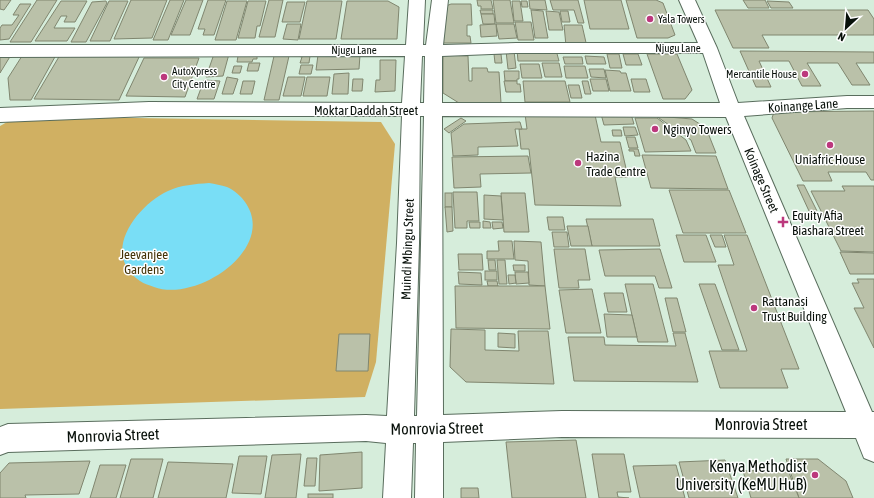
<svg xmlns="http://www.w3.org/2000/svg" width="874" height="498" font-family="'Asap Condensed',sans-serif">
	<rect width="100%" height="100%" fill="#d6eddb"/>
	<polygon fill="#d0b062" points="18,116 381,122 395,144 376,362 365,397 0,409 0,126"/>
	<path fill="#79def6" d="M209 183C215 184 221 185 227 187 234 190 241 196 245 202 278 248 197 303 154 287 150 285 144 284 140 281 100 254 136 206 168 191 181 185 195 184 209 183Z"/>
	<g fill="#bac1a9" stroke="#80866f">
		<polygon points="0,0 11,0 4,10 0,9"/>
		<polygon points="37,0 57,0 31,42 10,42"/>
		<polygon points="131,0 167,0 152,38 114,39"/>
		<polygon points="170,0 184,0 168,40 153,40"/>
		<polygon points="186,0 203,0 190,35 171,35"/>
		<polygon points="208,0 226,0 214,35 203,35 205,29 198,29"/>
		<polygon points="269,0 283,0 275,37 259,37"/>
		<polygon points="477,0 491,0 493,9 481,9 481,6 478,6"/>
		<polygon points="493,0 510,0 514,23 496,23"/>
		<polygon points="529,0 545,0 547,10 530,9"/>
		<polygon points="550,0 578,0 584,23 578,23 574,10 553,10"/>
		<polygon points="584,0 621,0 629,29 590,29"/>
		<polygon points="626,0 656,0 663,3 675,35 668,38 637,38"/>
		<polygon points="743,0 765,0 769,8 748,8"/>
		<polygon points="61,1 87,1 75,22 64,22 67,16 61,16 54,28 75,28 67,41 35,41"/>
		<polygon points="106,1 107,3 86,42 71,42 92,2"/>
		<polygon points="109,1 128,1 110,41 90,41"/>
		<polygon points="227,1 247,1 236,40 215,40"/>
		<polygon points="248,1 266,1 260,26 257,26 255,38 238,38"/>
		<polygon points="307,1 342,1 336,39 299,39"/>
		<polygon points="347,1 388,1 399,7 397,39 341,39"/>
		<polygon points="512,1 520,1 523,21 514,21"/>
		<polygon points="521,1 527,1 528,7 522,7"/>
		<polygon points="767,1 789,2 793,8 771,8"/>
		<polygon points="287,2 305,2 300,22 282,22"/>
		<polygon points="20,4 31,4 9,39 0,40 0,28 2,25 12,25 19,15 13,15"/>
		<polygon points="451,4 471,4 472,25 467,25 467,36 470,36 471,43 442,43 446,6"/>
		<polygon points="480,10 493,10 493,14 481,14"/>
		<polygon points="531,10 543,11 548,38 535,38"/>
		<polygon points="715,10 868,10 874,19 874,35 762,35 769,48 733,48"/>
		<polygon points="546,11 559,12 563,30 549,30"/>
		<polygon points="560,11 568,11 570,22 562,22"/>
		<polygon points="481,14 494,14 495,24 483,24"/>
		<polygon points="515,22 531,22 534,40 518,40"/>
		<polygon points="287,24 301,24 298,40 283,39"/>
		<polygon points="496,24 514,24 517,38 499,39"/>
		<polygon points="496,24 497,36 481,37 480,25"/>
		<polygon points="564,25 582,25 587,47 566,46"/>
		<polygon points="517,50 556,50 559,61 518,61"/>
		<polygon points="506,51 514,51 516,68 508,69"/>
		<polygon points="740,51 874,52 874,63 856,63 870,85 852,85 838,63 807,63 821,86 802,86 789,61 759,61 771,87 756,87"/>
		<polygon points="214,54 229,54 223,76 206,77"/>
		<polygon points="494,54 501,54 502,63 495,63"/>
		<polygon points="607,54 619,54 622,68 610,68"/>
		<polygon points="623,54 638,54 642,65 626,65"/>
		<polygon points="647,54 677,54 692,90 685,99 663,99"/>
		<polygon points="0,55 11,55 0,73"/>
		<polygon points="56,55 31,100 10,100 8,78 22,56"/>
		<polygon points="60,55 140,55 119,100 34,99"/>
		<polygon points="257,55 257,59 253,59 252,62 237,62 238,56"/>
		<polygon points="318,55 360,55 359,69 316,70"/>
		<polygon points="443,55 468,56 469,81 472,81 472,68 487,68 488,72 499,72 501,103 459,103 443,93"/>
		<polygon points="274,56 289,56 279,100 264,100"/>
		<polygon points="298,56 310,56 309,63 300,63 302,57"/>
		<polygon points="585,56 604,57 606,64 587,64"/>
		<polygon points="563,57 582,57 583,64 565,64"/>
		<polygon points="144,58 199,58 185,97 126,96"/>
		<polygon points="380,60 396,60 395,91 375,92 376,80 380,80"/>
		<polygon points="249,63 260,63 258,71 247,71"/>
		<polygon points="542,63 559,63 562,77 545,77"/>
		<polygon points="520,64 539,64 542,78 522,78"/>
		<polygon points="301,65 313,65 311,74 299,74"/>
		<polygon points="234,66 242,66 240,73 232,73"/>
		<polygon points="564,66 585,66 588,78 566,78"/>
		<polygon points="589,69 604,69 606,78 591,77"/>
		<polygon points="605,70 620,71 621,73 626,73 631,91 610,91"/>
		<polygon points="504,71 519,71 519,79 517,79 517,81 505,81"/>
		<polygon points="349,73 348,94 332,94 334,74"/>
		<polygon points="227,77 238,79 233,94 222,94"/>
		<polygon points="288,77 305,77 301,96 283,96"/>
		<polygon points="307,77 330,77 327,96 303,96"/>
		<polygon points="353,79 363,79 362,91 352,91"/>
		<polygon points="590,79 606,79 609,91 593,91"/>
		<polygon points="631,79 646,79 650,92 634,92"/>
		<polygon points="204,80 220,81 214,99 197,99"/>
		<polygon points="243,81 255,81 252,94 240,94"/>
		<polygon points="504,81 517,81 517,84 520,84 521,92 506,92"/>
		<polygon points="523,81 565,81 570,102 525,102"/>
		<polygon points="582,81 588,81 591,94 585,94"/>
		<polygon points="568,85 579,85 582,98 571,98"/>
		<polygon points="874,111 874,180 871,180 866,172 828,172 832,181 803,181 772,118 774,112"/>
		<polygon points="525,114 595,115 601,142 620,142 628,177 615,177 621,206 535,205 529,149 521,149 519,129 527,129"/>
		<polygon points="601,114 631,114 634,124 604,125"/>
		<polygon points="656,116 692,119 706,128 716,153 696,153 691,140"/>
		<polygon points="461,118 466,121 449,133 444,129"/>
		<polygon points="635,118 657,118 686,140 691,151 645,152"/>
		<polygon points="520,122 522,129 515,129 518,146 478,147 478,155 453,156 451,133 464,124"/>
		<polygon points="623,127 635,127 638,135 625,136"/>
		<polygon points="612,130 621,130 622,136 613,136"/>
		<polygon points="626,137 635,137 638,148 629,148"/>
		<polygon points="629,149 638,149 640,156 635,156 634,151 629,151"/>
		<polygon points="642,155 716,156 728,189 651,188"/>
		<polygon points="528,156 531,173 480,174 481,187 454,188 452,157"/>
		<polygon points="797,185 804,185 817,211 809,211"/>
		<polygon points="842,186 874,186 874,252 841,251 811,191 845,191"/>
		<polygon points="669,190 729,190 746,233 683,233"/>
		<polygon points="453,192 477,192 479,221 467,221 467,228 455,228"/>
		<rect x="445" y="193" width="7" height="14"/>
		<polygon points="501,193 525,193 529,232 504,232"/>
		<polygon points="484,195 501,196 503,220 484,219"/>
		<polygon points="445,207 452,207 453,231 447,232"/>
		<polygon points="547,217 563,217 565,230 549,230"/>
		<polygon points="586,219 653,219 660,246 592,246"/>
		<polygon points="483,221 490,222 491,228 483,228"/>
		<polygon points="469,222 480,222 480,228 470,228"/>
		<polygon points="492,222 502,222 503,228 493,229"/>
		<polygon points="567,226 588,226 592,246 571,246"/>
		<polygon points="552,232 567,232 569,247 554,247"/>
		<polygon points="676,235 706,235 716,262 684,262"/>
		<polygon points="710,235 722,235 726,247 715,247"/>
		<polygon points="724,235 747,235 799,369 781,369 788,388 720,388 709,351 747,351 718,265 734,265"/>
		<polygon points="498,241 512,241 514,259 487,259 487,251 499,251"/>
		<polygon points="514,241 541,242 545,286 529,285 528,261 515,260"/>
		<polygon points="554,249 585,249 590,280 578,280 579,288 559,288"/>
		<polygon points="660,249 672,288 659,288 655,276 605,276 599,250"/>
		<polygon points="840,252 874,253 874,274 850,274"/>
		<polygon points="458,254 482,254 483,270 459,270"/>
		<polygon points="488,260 495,260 496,270 489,270"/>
		<polygon points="497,260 505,260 507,284 499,284"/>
		<polygon points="513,265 525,265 525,271 514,271"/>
		<rect x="485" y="271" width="12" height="9"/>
		<polygon points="458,272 481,273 482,285 459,284"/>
		<polygon points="515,272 528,272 529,283 516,284"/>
		<polygon points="508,275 515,275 516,283 509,284"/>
		<polygon points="857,279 874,279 874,348 854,308 864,308 852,283 859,283"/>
		<polygon points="487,281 497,281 498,286 488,286"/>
		<polygon points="625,284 653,284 668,342 638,342"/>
		<polygon points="699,284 715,284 739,350 722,350"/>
		<polygon points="455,286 545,286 550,329 456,328"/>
		<polygon points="592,289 601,333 566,333 559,290"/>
		<polygon points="604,293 623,293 627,312 608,312"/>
		<polygon points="665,298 677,298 686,332 673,332"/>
		<polygon points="604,314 632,315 637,337 607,337"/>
		<polygon points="451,329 485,330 485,350 519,351 518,331 548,331 554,384 466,382 450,367"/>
		<polygon points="498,333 515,334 515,348 498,347"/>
		<polygon points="673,333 685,333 698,382 574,381 568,337 604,337 605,345 676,346"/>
		<polygon points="339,334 370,334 368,371 336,371"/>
		<polygon points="576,440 586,498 512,498 506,442"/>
		<polygon points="362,452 362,488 319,491 320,455"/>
		<polygon points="301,454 296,498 265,498 272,455"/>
		<polygon points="592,454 624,454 631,492 617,492 618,497 629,498 599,498"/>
		<polygon points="239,456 267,456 261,494 232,493"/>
		<polygon points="307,458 317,458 315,486 304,486"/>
		<polygon points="131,459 163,459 153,498 120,498"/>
		<polygon points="786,459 818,459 846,481 853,498 799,498"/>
		<polygon points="725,460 738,498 689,498 679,462"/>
		<polygon points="90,461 79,494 25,495 26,498 0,498 0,473 9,463"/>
		<polygon points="168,462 233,464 226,498 158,498"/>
		<polygon points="100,465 126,465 116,498 90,498"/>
		<polygon points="676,465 685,498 640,498 633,466"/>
		<polygon points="788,470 799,498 751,498 743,471"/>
		<polygon points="461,488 478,488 479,498 461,498"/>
		<rect x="308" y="494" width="25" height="4"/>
	</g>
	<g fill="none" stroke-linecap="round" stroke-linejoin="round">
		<g stroke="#596d5d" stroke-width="2">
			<path id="minor" d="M409 0H425L423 45H426L432 0H448L443 45 516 43H698L679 0H695L717 48 738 103 847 96H874V108H847L744 116 872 412H874V462L864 458 856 438 562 437 443 442V498H415L416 443H413L411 498H383L386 443 366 441 8 452 0 455V427L8 424 366 415 387 416 397 243 402 116H149L0 122V108L149 102 402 103 405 56 0 57V45H406ZM516 53H703L720 103H442V56ZM422 56H425L424 103H420ZM420 116H424L417 416H414L419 243ZM442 116 726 117 846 412 562 411 443 415Z"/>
		</g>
		<use href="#minor" fill="#fff" fill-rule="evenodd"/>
	</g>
	<g fill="#bc387d" stroke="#fff" stroke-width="1.5">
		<circle cx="650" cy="19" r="4"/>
		<circle cx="805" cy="74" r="4"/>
		<circle cx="164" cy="77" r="4"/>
		<circle cx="655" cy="129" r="4"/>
		<circle cx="830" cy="145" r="4"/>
		<circle cx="578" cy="163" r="4"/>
		<path d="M781 216h4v4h4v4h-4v4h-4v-4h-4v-4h4z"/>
		<circle cx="754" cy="308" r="4"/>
		<circle cx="815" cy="475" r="4"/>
	</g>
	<g text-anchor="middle" stroke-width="3" stroke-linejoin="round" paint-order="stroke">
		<g font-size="11" fill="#08100a" stroke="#fff" text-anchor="start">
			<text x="658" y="23">Yala Towers</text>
			<text x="172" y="75">AutoXpress<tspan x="172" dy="13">City Centre</tspan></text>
			<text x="797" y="78" text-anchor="end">Mercantile House</text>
		</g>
		<g font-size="11" fill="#08100a" stroke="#fff">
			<text x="678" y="52">Njugu Lane</text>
			<text x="354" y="54">Njugu Lane</text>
		</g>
		<g font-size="13" fill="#08100a" stroke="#fff">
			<text transform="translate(803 105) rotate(-4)" y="5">Koinange Lane</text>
			<text x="366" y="115">Moktar Daddah Street</text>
			<text transform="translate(762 180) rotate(67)" y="5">Koinage Street</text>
			<text transform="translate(407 249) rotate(-88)" y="5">Muindi Mbingu Street</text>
		</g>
		<g font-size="13" fill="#08100a" stroke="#fff" text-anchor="start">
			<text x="663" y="134">Nginyo Towers</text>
			<text x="586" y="161">Hazina<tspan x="586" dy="15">Trade Centre</tspan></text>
			<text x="830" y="164" text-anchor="middle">Uniafric House</text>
			<text x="792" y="220">Equity Afia<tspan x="792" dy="15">Biashara Street</tspan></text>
			<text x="762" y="306">Rattanasi<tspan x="762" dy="15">Trust Building</tspan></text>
		</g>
		<g font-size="13" fill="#433307" stroke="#fff">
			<text x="144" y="259">Jeevanjee<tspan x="144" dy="15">Gardens</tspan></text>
		</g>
		<g font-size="16" fill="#08100a" stroke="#fff">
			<text x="761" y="430">Monrovia Street</text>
			<text transform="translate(437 428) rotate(-1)" y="6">Monrovia Street</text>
			<text transform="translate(113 435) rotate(-2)" y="6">Monrovia Street</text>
		</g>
		<g font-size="16" fill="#08100a" stroke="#fff" text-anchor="end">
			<text x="807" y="472">Kenya Methodist<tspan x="807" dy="18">University (KeMU HuB)</tspan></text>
		</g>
	</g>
	<g transform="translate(846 28) rotate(206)" stroke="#ffffff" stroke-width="3" paint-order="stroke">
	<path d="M0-3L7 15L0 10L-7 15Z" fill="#08100a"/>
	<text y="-6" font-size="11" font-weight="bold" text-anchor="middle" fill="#08100a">N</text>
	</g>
</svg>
